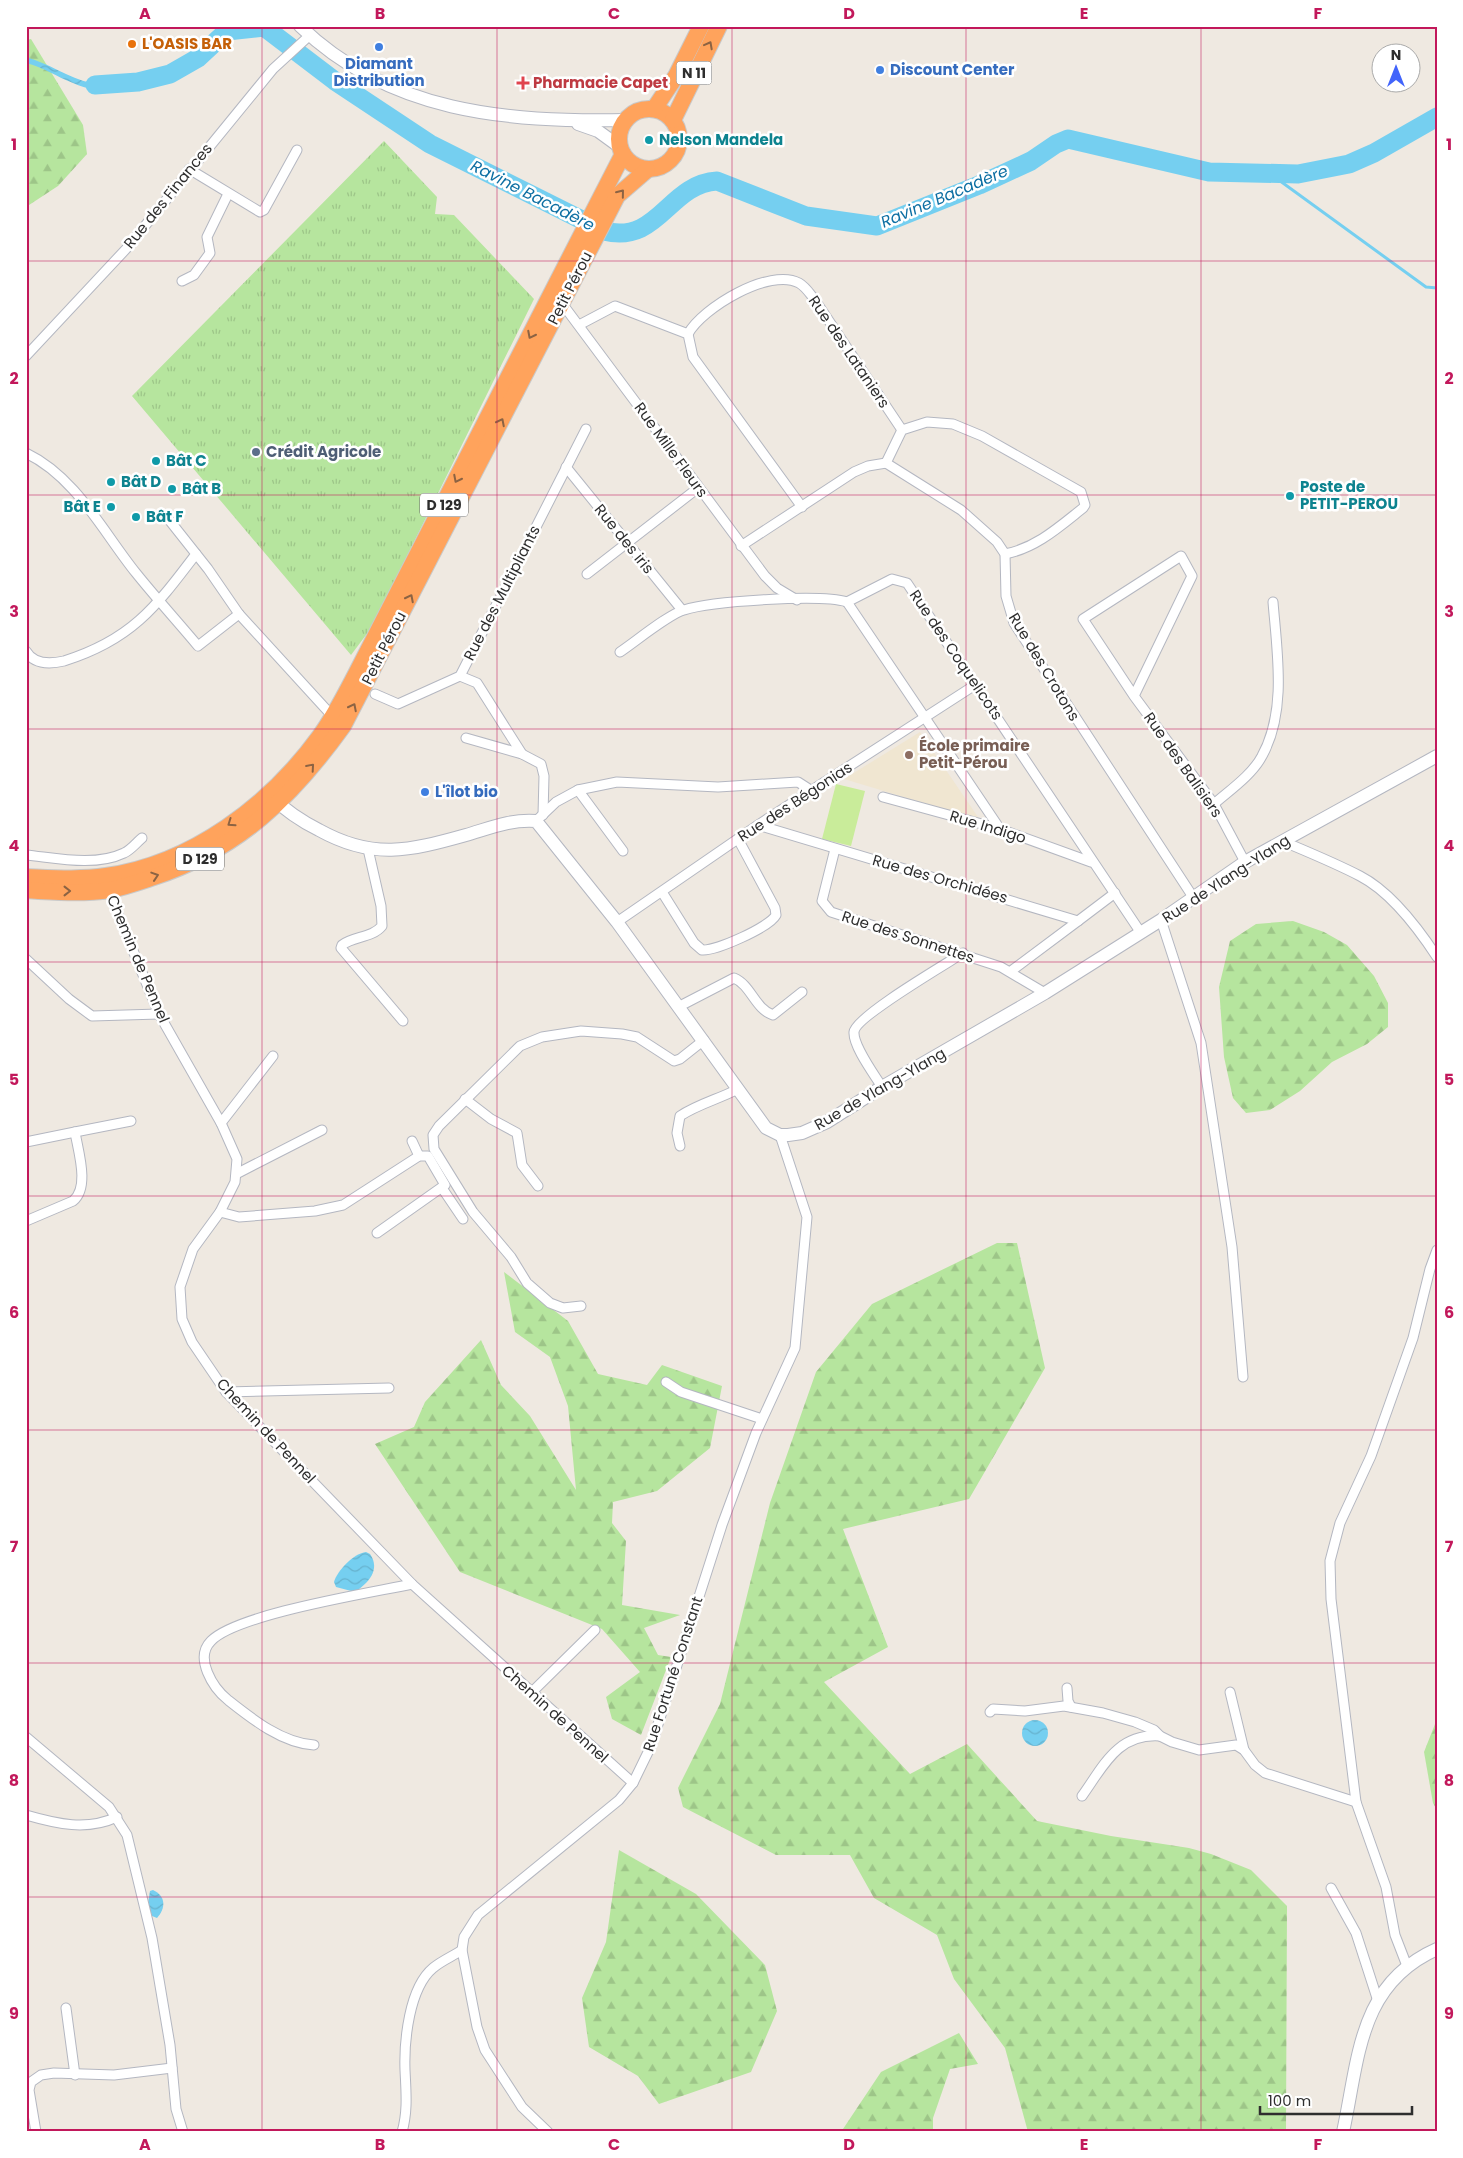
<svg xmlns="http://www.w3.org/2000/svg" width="1463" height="2158" font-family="Poppins,sans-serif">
	<defs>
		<pattern id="grass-tufts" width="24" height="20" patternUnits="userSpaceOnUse" patternTransform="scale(1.25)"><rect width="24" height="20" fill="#b6e59e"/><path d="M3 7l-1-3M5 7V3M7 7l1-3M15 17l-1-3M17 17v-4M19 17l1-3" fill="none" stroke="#9dc588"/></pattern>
		<pattern id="forest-firs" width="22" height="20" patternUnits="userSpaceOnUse" patternTransform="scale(1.25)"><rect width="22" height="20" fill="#b6e59e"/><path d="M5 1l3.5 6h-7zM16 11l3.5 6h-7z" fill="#9dc588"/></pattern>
		<pattern id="water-waves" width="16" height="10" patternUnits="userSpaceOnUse" patternTransform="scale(1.25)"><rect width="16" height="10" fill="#75cff0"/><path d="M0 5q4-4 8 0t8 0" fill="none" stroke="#66b2ce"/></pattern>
	</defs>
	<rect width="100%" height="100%" fill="#efe9e1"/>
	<polygon fill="#f0e6d1" points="920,732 980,820 844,779"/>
	<polygon fill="url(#grass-tufts)" points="384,141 437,197 435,214 454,215 534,299 372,627 351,655 132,396"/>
	<g fill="url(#forest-firs)">
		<polygon points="31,39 83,125 87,154 58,186 26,207 26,40"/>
		<polygon points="1293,921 1324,932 1347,945 1374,976 1388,1003 1388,1027 1367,1044 1332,1062 1300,1091 1270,1110 1246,1113 1233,1098 1224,1057 1219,987 1230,941 1256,924"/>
		<polygon points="997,1243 1017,1243 1045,1368 969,1499 843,1529 888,1647 824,1682 910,1774 967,1744 1037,1821 1111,1836 1189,1848 1211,1854 1251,1870 1287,1906 1286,2132 1028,2132 1005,2048 954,1979 937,1935 874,1898 850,1855 776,1855 683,1807 678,1788 720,1704 770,1503 816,1372 872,1304"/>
		<polygon points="504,1272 568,1321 598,1374 647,1385 662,1365 722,1386 710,1448 657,1491 613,1502 612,1523 626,1541 622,1605 680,1615 644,1628 658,1655 671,1657 641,1735 612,1719 606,1697 640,1672 602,1629 460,1572 375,1444 414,1427 425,1402 481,1340 501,1385 530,1416 576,1490 568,1406 550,1357 515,1332"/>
		<polygon points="1437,1719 1437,1810 1433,1803 1424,1752"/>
		<polygon points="619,1850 696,1894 765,1965 777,2011 751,2072 659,2104 638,2076 589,2047 582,1998 606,1942"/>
		<polygon points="959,2033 978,2064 950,2069 933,2118 933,2132 841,2132 881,2072"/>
	</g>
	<polygon fill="#c9ec9a" points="836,784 865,791 851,846 822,839"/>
	<g fill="url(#water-waves)">
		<path d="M26 57C48 63 69 78 91 83 115 88 162 81 179 64L184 70C149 91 112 100 73 83 57 77 43 67 26 63Z"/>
		<path d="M366 1552 370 1554C381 1570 368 1583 355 1592L336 1587 334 1582C337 1571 354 1553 366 1552Z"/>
		<circle cx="1035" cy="1733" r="13"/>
		<path d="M153 1890C166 1896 166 1908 157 1918L152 1916 148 1903 150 1891Z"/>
	</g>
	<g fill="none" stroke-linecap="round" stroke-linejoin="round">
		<polyline stroke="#75cff0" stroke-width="3" points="1269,173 1426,287 1437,288"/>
		<path stroke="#75cff0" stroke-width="19" d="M95 85 138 82 170 74 198 58 227 31 264 27 335 81 430 144 604 231C659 245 668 184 717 181L806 216 877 226 979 185 1031 161 1056 144 1068 139 1209 172 1298 174 1349 164 1374 153 1437 117"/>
		<g stroke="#b4b7c1" stroke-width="11">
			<g id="street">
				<polyline points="189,169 260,212 264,210 297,150"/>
				<polyline points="182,281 194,275 210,253 207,237 228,194"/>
				<polyline points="561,302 765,576 777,588 797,600"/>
				<polyline points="579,325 615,306 688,334 693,357 802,507"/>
				<path d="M688 334C702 308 770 267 799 283 806 287 810 294 815 300L902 430"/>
				<polyline points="26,356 126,249 273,69 309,36"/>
				<path d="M26 453C76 477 103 532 136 573 156 598 178 622 198 646L239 614"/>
				<polyline points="886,463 961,510 997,542 1005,554 1006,596 1014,623 1193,897"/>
				<path d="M886 463 902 430 927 422 953 424 982 436 1081 492 1085 505 1083 508C1059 527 1036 548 1005 554"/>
				<polyline points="566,467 682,610"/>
				<polyline points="166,516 208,569 239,614 335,719"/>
				<polyline points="741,546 854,472 868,466 886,463"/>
				<polyline points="587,574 698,488"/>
				<polyline points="847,602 892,579 907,583 1141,933"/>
				<polyline points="847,602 1000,829"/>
				<path d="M26 651C34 665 51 664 64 661 131 640 155 608 196 554"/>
				<path d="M620 652C635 642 669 614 684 610 711 601 821 594 847 602"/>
				<polyline points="460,676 477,683 522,754"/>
				<polyline points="375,694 398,704 460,676 586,429"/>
				<polyline points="1134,696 1192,576 1181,556 1083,619 1134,696 1214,804 1245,862"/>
				<polyline points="466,738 522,754 541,764 544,776 543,815"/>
				<polyline points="578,790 623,851"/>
				<polyline points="883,797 1000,829 1091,862"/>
				<path d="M1214 804C1230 790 1252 775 1262 756 1287 711 1277 652 1273 602"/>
				<polyline points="536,821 556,802 578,790 617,782 718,787 798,782 812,791"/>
				<polyline points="758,825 1078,921 1115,893"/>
				<path d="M1282 841C1308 852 1335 863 1360 876 1391 892 1418 928 1437 957"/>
				<path d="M368 849 381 906 382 926C372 938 354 936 342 945L341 948 403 1021"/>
				<polyline points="835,849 822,901 831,912 1001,967 1045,993"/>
				<path d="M26 855C56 858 95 867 124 853 131 850 136 843 142 838"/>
				<polyline points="107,887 159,1014 221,1123 237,1159 235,1182 220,1212 193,1249 180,1287 182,1319 192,1342 226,1392 412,1584 633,1783"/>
				<path d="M662 892 694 943 702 950C716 951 770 927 776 915L775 908 738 839"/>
				<polyline points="1161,920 1201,1043 1232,1247 1243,1377"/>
				<polyline points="617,922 758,825 975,685"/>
				<polyline points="26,959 69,999 92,1016 159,1014"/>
				<polyline points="1011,971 1078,921"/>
				<path d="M678 1007 734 978C751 985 755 1009 773 1015L802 992"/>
				<path d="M882 1087C874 1074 853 1046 854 1032 855 1017 946 964 963 953"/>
				<polyline points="465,1099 491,1119 517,1133 522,1165 538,1186"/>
				<polyline points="221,1123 273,1056"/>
				<polyline points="75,1132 131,1121"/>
				<polyline points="412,1141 419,1156"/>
				<path d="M26 1142 75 1132C78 1151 90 1187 73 1201L26 1221"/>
				<path d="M680 1146 677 1133 680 1116C698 1104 719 1099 738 1089"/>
				<polyline points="238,1173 322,1130"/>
				<polyline points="442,1188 463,1219"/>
				<polyline points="220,1212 239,1217 315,1211 343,1205 419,1156 428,1156 445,1185 377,1233"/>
				<polyline points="581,1306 563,1308 550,1303 527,1283 511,1257 473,1212 434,1149 433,1135 439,1126 520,1046 542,1037 581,1031 622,1034 637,1037 674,1061 680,1059 704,1040"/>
				<polyline points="666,1382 681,1392 762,1419"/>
				<polyline points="226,1392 389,1388"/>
				<polyline points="1067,1688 1068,1701 1071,1707"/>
				<polyline points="1230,1692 1244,1750"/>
				<polyline points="531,1693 595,1630"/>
				<polyline points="990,1712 993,1709 1025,1711 1064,1706 1103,1713 1135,1722 1154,1730 1160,1736 1172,1742 1199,1750 1236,1745 1244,1750 1255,1765 1265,1773 1356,1802"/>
				<polyline points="26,1737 109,1807 127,1835 152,1938 170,2045 176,2109 183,2132"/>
				<path d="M314 1745C282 1743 252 1719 228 1700 213 1688 194 1658 211 1641 237 1614 370 1593 412 1584"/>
				<path d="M1082 1796C1103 1767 1117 1733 1160 1736"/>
				<path d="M26 1815C57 1824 87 1831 117 1817"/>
				<polyline points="1331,1888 1356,1933 1377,1998"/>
				<polyline points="1407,1966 1395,1935 1386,1887 1356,1802 1331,1599 1330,1561 1340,1523 1371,1456 1413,1338 1430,1269 1437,1250"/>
				<polyline points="66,2008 75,2075"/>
				<polyline points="36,2132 29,2090 31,2082 41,2075 54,2073 114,2075 172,2068"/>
				<path d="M402 2132C408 2111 406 2092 405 2070 404 2041 409 1988 433 1968 441 1961 453 1956 462 1950"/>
				<polyline points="548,2132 522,2107 485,2050 477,2027 462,1950 464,1937 478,1915 619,1800 633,1783 651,1746 722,1525 756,1433 795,1348 807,1217 780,1135"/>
			</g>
		</g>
		<g stroke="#b4b7c1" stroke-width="14">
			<g id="secondary">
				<path d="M300 26C390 113 506 122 625 120"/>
				<polyline points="578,124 598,131 620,147"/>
				<path d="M272 797C286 811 301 821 319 830 373 860 409 851 466 835 490 828 511 819 536 821L617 922 766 1128 780 1135H788L802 1133 827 1122 882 1087 1045 993 1161 920 1245 862 1437 756"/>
				<path d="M1343 2132C1359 2059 1358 1984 1437 1949"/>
			</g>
		</g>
		<g stroke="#c9c9c9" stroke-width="18">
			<g id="highway">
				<circle cx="649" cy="139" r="30"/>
				<polyline points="654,109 676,76 701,26"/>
				<polyline points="673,120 719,26"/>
				<path d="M26 877C52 878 80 880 106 876 192 864 270 805 320 736 334 717 345 695 356 674L623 154"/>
				<path d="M26 890C53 892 83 894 110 890 125 887 139 882 154 877 239 849 292 797 343 726L617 196 647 170"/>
			</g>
		</g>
		<use href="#street" stroke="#fff" stroke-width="9"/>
		<use href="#secondary" stroke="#fff" stroke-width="12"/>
		<use href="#highway" stroke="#ffa35c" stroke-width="16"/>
	</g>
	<defs><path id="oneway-chevron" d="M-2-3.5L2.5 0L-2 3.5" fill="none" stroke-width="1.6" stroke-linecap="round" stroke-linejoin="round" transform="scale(1.25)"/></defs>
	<g stroke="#8c6343">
		<use href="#oneway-chevron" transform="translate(709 45) rotate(-62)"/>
		<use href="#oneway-chevron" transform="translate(621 193) rotate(-51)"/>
		<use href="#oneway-chevron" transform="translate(531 335) rotate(117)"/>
		<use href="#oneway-chevron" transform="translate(501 422) rotate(-63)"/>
		<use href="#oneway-chevron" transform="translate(457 479) rotate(117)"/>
		<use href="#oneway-chevron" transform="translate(410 598) rotate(-63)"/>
		<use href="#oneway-chevron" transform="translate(353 707) rotate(-63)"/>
		<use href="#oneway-chevron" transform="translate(311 767) rotate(-49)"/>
		<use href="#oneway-chevron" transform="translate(231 823) rotate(145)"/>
		<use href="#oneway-chevron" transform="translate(155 876) rotate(-18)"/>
		<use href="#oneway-chevron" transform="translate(67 891)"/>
	</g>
	<path fill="none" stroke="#c2185b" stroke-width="1" stroke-opacity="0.55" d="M262 26V2132M497 26V2132M732 26V2132M966 26V2132M1201 26V2132M26 261H1437M26 495H1437M26 729H1437M26 962H1437M26 1196H1437M26 1430H1437M26 1663H1437M26 1897H1437"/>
	<circle fill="#e8710a" stroke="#fff" stroke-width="2" cx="132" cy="44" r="5"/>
	<g fill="#3f7fe0" stroke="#fff" stroke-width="2">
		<circle cx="379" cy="47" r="5"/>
		<circle cx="880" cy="70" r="5"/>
		<circle cx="425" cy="792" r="5"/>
	</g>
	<path fill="#e0444e" stroke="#fff" stroke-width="2" d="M520.5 75.5h5v5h5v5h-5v5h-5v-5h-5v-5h5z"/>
	<g fill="#0f9aa8" stroke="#fff" stroke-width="2">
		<circle cx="649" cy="140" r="5"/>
		<circle cx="156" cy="461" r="5"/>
		<circle cx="111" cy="482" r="5"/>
		<circle cx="172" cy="489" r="5"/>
		<circle cx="1290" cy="496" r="5"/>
		<circle cx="111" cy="507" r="5"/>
		<circle cx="136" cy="517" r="5"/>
	</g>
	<circle fill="#5c6f8a" stroke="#fff" stroke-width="2" cx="256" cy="452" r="5"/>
	<circle fill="#8d6e63" stroke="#fff" stroke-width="2" cx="909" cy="755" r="5"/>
	<g text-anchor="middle" stroke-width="5" stroke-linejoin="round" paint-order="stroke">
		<g fill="#fff" stroke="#6d6d6d" stroke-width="1">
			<rect x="676.5" y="61.5" width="35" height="23" rx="4"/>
			<rect x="420" y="493.5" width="48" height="23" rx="4"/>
			<rect x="176" y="847.5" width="48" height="23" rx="4"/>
		</g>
		<g font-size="14" font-weight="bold" fill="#2e2e2e">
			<text x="694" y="78">N 11</text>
			<text x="444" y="510">D 129</text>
			<text x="200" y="864">D 129</text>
		</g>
		<g font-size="15" font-weight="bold" fill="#c56008" stroke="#fff" text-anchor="start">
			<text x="142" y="49">L'OASIS BAR</text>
		</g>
		<g font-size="15" font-weight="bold" fill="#366cbe" stroke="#fff" text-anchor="start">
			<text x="379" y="69" text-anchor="middle">Diamant<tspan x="379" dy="17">Distribution</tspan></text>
			<text x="890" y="75">Discount Center</text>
			<text x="435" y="797">L'îlot bio</text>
		</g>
		<g font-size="15" font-weight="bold" fill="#be3a42" stroke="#fff" text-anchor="start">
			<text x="533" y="88">Pharmacie Capet</text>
		</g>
		<g font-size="15" font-weight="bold" fill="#0d838f" stroke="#fff" text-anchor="start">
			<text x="659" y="145">Nelson Mandela</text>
			<text x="166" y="466">Bât C</text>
			<text x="121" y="487">Bât D</text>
			<text x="1300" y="492">Poste de<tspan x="1300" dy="17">PETIT-PEROU</tspan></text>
			<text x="182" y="494">Bât B</text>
			<text x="101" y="512" text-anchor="end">Bât E</text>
			<text x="146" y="522">Bât F</text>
		</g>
		<g font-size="15" fill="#2e2e2e" stroke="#fff">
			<text transform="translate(168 196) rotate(-51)" y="5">Rue des Finances</text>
			<text transform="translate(570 288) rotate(-63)" y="5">Petit Pérou</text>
			<text transform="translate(849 352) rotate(56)" y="5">Rue des Lataniers</text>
			<text transform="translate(671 450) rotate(54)" y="5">Rue Mille Fleurs</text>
			<text transform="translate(624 539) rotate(51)" y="5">Rue des iris</text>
			<text transform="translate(502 593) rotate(-63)" y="5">Rue des Multipliants</text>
			<text transform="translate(384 648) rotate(-63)" y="5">Petit Pérou</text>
			<text transform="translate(956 655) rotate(56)" y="5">Rue des Coquelicots</text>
			<text transform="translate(1044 667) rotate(59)" y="5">Rue des Crotons</text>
			<text transform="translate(1183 765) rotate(55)" y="5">Rue des Balisiers</text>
			<text transform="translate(795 802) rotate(-33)" y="5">Rue des Bégonias</text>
			<text transform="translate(988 827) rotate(17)" y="5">Rue Indigo</text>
			<text transform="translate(940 879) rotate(16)" y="5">Rue des Orchidées</text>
			<text transform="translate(1226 879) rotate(-33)" y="5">Rue de Ylang-Ylang</text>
			<text transform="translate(908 937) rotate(18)" y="5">Rue des Sonnettes</text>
			<text transform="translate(138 959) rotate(67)" y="5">Chemin de Pennel</text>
			<text transform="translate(880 1089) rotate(-30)" y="5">Rue de Ylang-Ylang</text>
			<text transform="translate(266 1431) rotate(47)" y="5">Chemin de Pennel</text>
			<text transform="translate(673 1674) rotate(-72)" y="5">Rue Fortuné Constant</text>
			<text transform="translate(555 1714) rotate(42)" y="5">Chemin de Pennel</text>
		</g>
		<g font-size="15" font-weight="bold" fill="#4e5e75" stroke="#fff" text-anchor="start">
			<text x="266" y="457">Crédit Agricole</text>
		</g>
		<g font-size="15" font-weight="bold" fill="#785e54" stroke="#fff" text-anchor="start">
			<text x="919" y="751">École primaire<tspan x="919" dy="17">Petit-Pérou</tspan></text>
		</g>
		<g font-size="16" font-style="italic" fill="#0d6fa3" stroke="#fff">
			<text transform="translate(533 195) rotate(27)" y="6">Ravine Bacadère</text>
			<text transform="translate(944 196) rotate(-23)" y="6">Ravine Bacadère</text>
		</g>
	</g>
	<rect width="1463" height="2158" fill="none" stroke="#ffffff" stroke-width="55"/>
	<g transform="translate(1396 68)"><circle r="24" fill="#ffffff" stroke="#ababab"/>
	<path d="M0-4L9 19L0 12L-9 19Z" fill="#4264fb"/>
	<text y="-8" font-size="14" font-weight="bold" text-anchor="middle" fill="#2e2e2e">N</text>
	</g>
	<path d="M1260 2106v8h152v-8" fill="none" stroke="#2e2e2e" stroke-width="2.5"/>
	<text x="1268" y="2106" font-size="15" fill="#2e2e2e" stroke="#ffffff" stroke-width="4" paint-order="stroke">100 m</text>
	<rect x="28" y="28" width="1408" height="2102" fill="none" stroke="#c2185b" stroke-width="2"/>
	<g font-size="16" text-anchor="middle" font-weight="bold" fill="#c2185b">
		<text x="145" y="19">A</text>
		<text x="380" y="19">B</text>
		<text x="614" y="19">C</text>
		<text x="849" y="19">D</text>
		<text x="1084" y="19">E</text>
		<text x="1318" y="19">F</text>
		<text x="14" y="150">1</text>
		<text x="1449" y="150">1</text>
		<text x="14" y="384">2</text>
		<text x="1449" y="384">2</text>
		<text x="14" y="617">3</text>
		<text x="1449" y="617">3</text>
		<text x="14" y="851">4</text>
		<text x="1449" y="851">4</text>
		<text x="14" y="1085">5</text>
		<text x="1449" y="1085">5</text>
		<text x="14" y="1318">6</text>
		<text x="1449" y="1318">6</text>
		<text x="14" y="1552">7</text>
		<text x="1449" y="1552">7</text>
		<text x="14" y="1786">8</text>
		<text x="1449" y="1786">8</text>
		<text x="14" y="2019">9</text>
		<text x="1449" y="2019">9</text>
		<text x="145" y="2150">A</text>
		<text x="380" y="2150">B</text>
		<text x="614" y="2150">C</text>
		<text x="849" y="2150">D</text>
		<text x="1084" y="2150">E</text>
		<text x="1318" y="2150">F</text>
	</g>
</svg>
